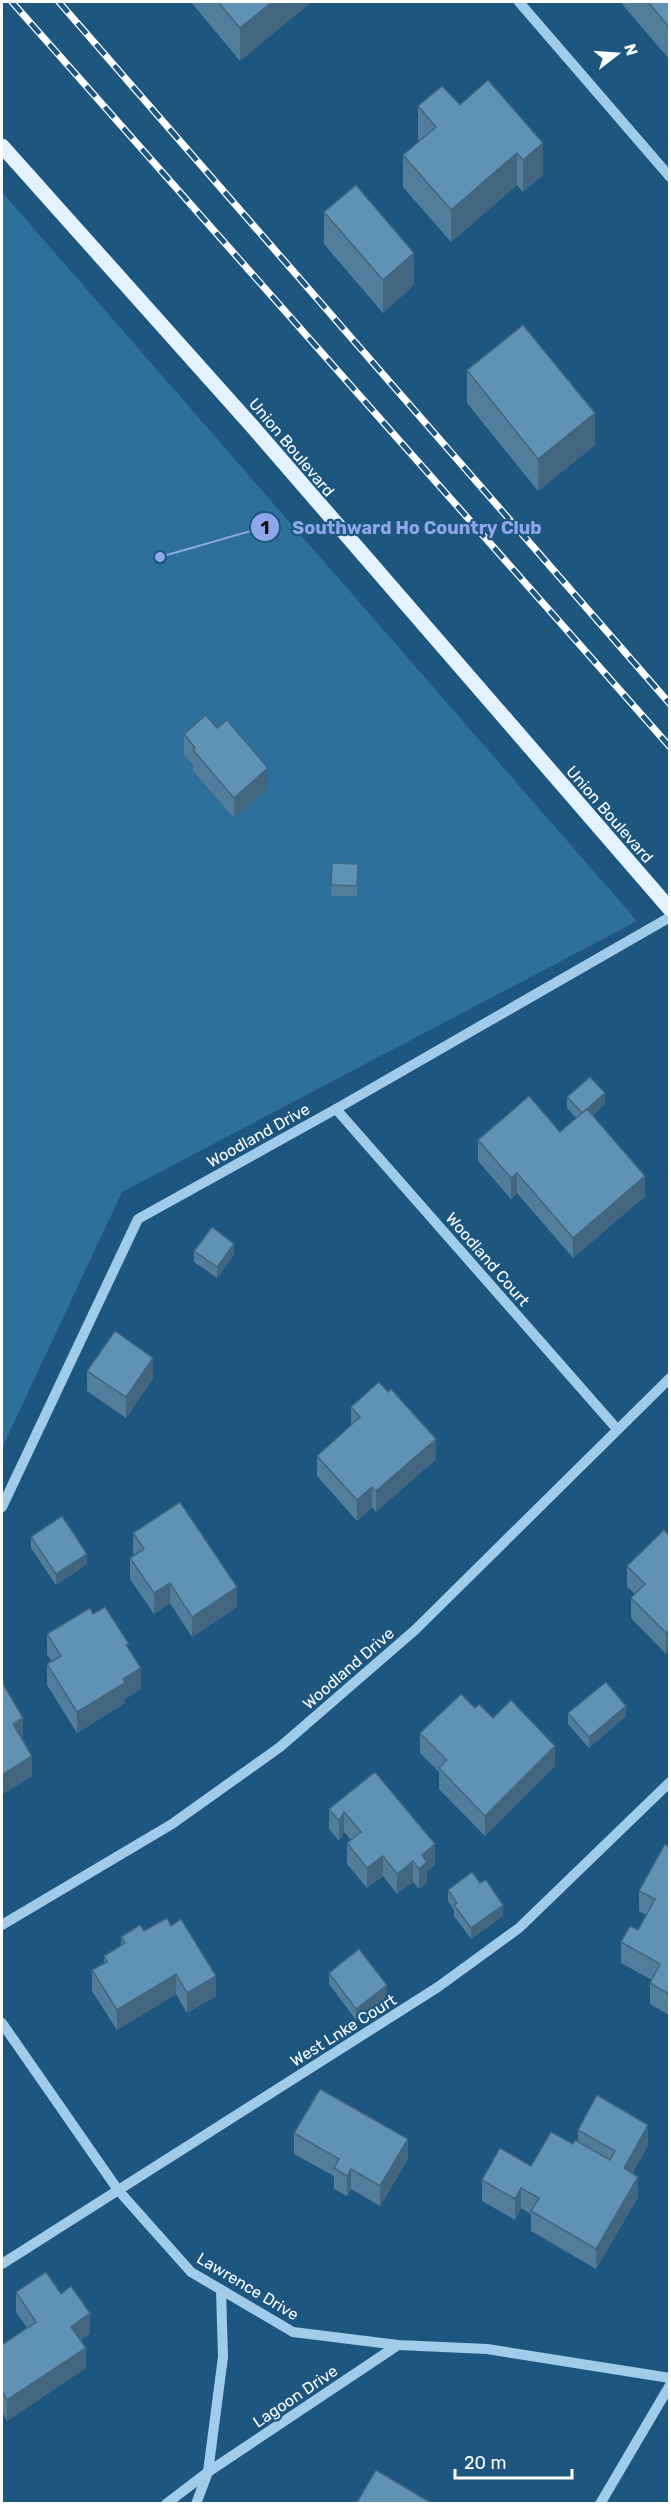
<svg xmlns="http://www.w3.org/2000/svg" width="671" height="2505" font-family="Rubik,sans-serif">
	<rect width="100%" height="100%" fill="#1d5780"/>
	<polygon fill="#2d709c" points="2,192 637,921 122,1192 2,1448"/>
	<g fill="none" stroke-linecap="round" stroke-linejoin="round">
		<g stroke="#a1cce9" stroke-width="10">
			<polyline points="519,2 670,177"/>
			<polyline points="336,1109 617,1429"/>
			<polyline points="2,1507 138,1219 336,1109 670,917"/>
			<polyline points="2,1925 172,1824 280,1747 415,1630 670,1378"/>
			<polyline points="2,2023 118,2190 191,2272 293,2332 398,2345 487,2349 670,2378"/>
			<polyline points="2,2264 438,1987 519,1928 670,1782"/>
			<polyline points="221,2290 223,2357 208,2472 398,2345"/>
			<polyline points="166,2504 208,2472"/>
			<polyline points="196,2504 208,2472"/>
			<polyline points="600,2504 670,2385"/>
		</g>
		<polyline stroke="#e4f2fe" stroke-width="15" points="2,146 252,426 670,909"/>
		<g stroke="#fff" stroke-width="7">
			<g id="rail">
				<polyline points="12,2 670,747"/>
				<polyline points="59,2 670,704"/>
			</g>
		</g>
		<use href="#rail" stroke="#1d5780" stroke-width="4.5" stroke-dasharray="14" stroke-linecap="butt"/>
	</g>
	<g fill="#527e9c">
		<polygon points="191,2 311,2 240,61"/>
		<polygon points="622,2 669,2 669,59 622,4"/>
		<polygon points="460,105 543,175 523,192 517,185 451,242 403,187 403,155 419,141 418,139 418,106"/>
		<polygon points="324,212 414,285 383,313 324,244"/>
		<polygon points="467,370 595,445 538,491 467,403"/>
		<polygon points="217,728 268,788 234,818 193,771 193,765 184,755 184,734"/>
		<polygon points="332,863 358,864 357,896 331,896"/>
		<polygon points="567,1097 605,1104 593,1115 645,1196 573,1258 517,1193 511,1199 478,1161 478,1140 560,1132 576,1118 567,1108"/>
		<polygon points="194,1251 234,1255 217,1278 194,1262"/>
		<polygon points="87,1371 153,1378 126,1418 87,1391"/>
		<polygon points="351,1407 436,1459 376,1512 372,1507 357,1521 317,1476 317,1456 351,1426"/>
		<polygon points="133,1533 237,1607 192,1637 170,1603 154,1614 130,1579 130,1558 135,1555 133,1553"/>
		<polygon points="669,1535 666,1654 631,1618 631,1598 635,1594 627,1587 627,1566"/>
		<polygon points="31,1537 87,1564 56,1585 31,1548"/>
		<polygon points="93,1614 129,1650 141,1689 125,1699 125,1703 77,1733 47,1685 47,1664 52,1661 47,1655 47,1634"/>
		<polygon points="475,1708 493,1718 555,1766 485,1836 439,1789 439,1772 420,1753 420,1733"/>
		<polygon points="568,1713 626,1716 589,1748 568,1724"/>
		<polygon points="375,1772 435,1865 427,1871 427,1883 419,1889 413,1882 397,1894 383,1876 367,1888 347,1864 347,1843 351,1840 344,1832 339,1841 329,1829 329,1809"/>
		<polygon points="669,1847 669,2015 650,2004 650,1983 652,1980 621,1963 621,1942 638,1930 646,1915 639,1911 639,1891"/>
		<polygon points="448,1890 503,1916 471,1939 454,1916 454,1910 448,1901"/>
		<polygon points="144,1931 216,1996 187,2013 176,1994 117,2030 92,1991 92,1970 104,1963 104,1956 121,1946 121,1937"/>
		<polygon points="329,1973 387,1996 356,2020 329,1984"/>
		<polygon points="578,2130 648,2145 632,2174 638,2197 596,2269 531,2231 531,2214 521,2208 515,2220 482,2201 482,2180 531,2166 573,2144 578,2141"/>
		<polygon points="294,2133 408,2159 380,2206 351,2189 347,2196 334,2189 334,2176 294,2154"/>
		<polygon points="16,2292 61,2294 90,2334 80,2340 86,2368 7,2421 2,2412 2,2345 27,2328 16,2312"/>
	</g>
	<g fill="#42667f">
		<polygon points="272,2 311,2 240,61 240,28"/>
		<polygon points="543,143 543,175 523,192 523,160"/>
		<polygon points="517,153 517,185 451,242 451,210"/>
		<polygon points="414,253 414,285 383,313 383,280"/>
		<polygon points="595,413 595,445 538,491 538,459"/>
		<polygon points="268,768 268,788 234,818 234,798"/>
		<polygon points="605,1093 605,1104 582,1124 582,1113"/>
		<polygon points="517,1173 517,1193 511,1199 511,1178"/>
		<polygon points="645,1176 645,1196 573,1258 573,1238"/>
		<polygon points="234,1244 234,1255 217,1278 217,1267"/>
		<polygon points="153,1358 153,1378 126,1418 126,1397"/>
		<polygon points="436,1439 436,1459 376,1512 376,1491"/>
		<polygon points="372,1487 372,1507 357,1521 357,1500"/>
		<polygon points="87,1554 87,1564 56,1585 56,1574"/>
		<polygon points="170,1583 170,1603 154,1614 154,1593"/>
		<polygon points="237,1587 237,1607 192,1637 192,1617"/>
		<polygon points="669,1630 669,1650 666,1654 666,1633"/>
		<polygon points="141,1668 141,1689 125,1699 125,1703 77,1733 77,1712 123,1679"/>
		<polygon points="626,1706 626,1716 589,1748 589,1737"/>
		<polygon points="23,1718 23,1738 13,1745 13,1724"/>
		<polygon points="555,1746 555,1766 485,1836 485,1816"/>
		<polygon points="32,1756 32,1776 2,1795 2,1775"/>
		<polygon points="344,1812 344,1832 339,1841 339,1821"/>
		<polygon points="435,1844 435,1865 427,1871 427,1883 419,1889 419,1869 422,1855"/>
		<polygon points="383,1856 383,1876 367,1888 367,1868"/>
		<polygon points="413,1861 413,1882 397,1894 397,1874"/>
		<polygon points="503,1905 503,1916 471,1939 471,1928"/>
		<polygon points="176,1974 176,1994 117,2030 117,2010"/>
		<polygon points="216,1976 216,1996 187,2013 187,1993"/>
		<polygon points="387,1985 387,1996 356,2020 356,2009"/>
		<polygon points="648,2125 648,2145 624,2189 624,2168"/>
		<polygon points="408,2139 408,2159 380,2206 380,2186"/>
		<polygon points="351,2169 351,2189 347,2196 347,2176"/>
		<polygon points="638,2177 638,2197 596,2269 596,2249"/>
		<polygon points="521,2188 521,2208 515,2220 515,2199"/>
		<polygon points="90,2313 90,2334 71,2347 71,2327"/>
		<polygon points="86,2348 86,2368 7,2421 7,2400"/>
	</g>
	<g fill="#5f92b5" stroke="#42667f" stroke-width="1.5">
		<polygon points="218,2 272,2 240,28"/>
		<polygon points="648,2 669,2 669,27"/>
		<polygon points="488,80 543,143 523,160 517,153 451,210 403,155 436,127 418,106 442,86 460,105"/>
		<polygon points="356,185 414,253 383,280 324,212"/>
		<polygon points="523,325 595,413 538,459 467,370"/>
		<polygon points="206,715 217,728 227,720 268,768 234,798 193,750 195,748 184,734"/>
		<polygon points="332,863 358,864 357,886 331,885"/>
		<polygon points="590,1077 605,1093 582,1113 567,1097"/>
		<polygon points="529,1096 560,1132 587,1109 645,1176 573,1238 517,1173 511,1178 478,1140"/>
		<polygon points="212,1227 234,1244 217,1267 194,1251"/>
		<polygon points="115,1331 153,1358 126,1397 87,1371"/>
		<polygon points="379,1382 388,1392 391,1389 436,1439 376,1491 372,1487 357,1500 317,1456 360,1417 351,1407"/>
		<polygon points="180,1502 237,1587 192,1617 170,1583 154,1593 130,1558 144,1549 133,1533"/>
		<polygon points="62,1516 87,1554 56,1574 31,1537"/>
		<polygon points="664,1530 669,1535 669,1630 666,1633 631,1598 645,1584 627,1566"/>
		<polygon points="105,1607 129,1644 126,1645 141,1668 123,1679 125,1683 77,1712 47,1664 61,1656 47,1634 90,1608 93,1614"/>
		<polygon points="2,1682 23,1718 13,1724 32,1756 2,1775"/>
		<polygon points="606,1682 626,1706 589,1737 568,1713"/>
		<polygon points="461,1694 475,1708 479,1704 493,1718 511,1700 555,1746 485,1816 439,1768 447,1760 420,1733"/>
		<polygon points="375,1772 435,1844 422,1855 427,1862 419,1869 413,1861 397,1874 383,1856 367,1868 347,1843 361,1832 344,1812 339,1821 329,1809"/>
		<polygon points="665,1844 669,1847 669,1994 650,1983 660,1964 621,1942 630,1926 638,1930 655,1899 639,1891"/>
		<polygon points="472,1872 480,1883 486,1880 503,1905 471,1928 454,1905 457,1903 448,1890"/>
		<polygon points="167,1918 171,1926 181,1919 216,1976 187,1993 176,1974 117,2010 92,1970 107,1962 104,1956 125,1943 121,1937 140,1925 144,1931"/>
		<polygon points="359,1949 387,1985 356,2009 329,1973"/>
		<polygon points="320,2089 408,2139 380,2186 351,2169 347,2176 334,2168 339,2159 294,2133"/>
		<polygon points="597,2095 648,2125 624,2168 638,2177 596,2249 531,2211 539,2198 521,2188 515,2199 482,2180 500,2148 531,2166 551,2132 573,2144 575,2140 610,2160 615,2151 578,2130"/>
		<polygon points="46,2272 61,2294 71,2286 90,2313 71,2327 86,2348 7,2400 2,2391 2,2345 36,2322 16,2292"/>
		<polygon points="376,2470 433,2504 356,2504"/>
	</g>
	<g text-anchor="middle" stroke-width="4.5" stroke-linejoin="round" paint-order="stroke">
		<g font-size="16" fill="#fff" stroke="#1d5780">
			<text transform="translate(292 447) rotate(50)" y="6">Union Boulevard</text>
			<text transform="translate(610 814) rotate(49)" y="6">Union Boulevard</text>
			<text transform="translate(258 1135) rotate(-29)" y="6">Woodland Drive</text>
			<text transform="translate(488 1259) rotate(49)" y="6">Woodland Court</text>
			<text transform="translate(348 1668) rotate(-41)" y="6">Woodland Drive</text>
			<text transform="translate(343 2030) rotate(-32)" y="6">West Lnke Court</text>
			<text transform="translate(248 2286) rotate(31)" y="6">Lawrence Drive</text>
			<text transform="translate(295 2396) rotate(-34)" y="6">Lagoon Drive</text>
		</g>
	</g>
	<path fill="none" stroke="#8ea6ec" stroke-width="2" d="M160 557L265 527"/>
	<g fill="#8ea6ec" stroke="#1d5780" stroke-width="2">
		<circle cx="160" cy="557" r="6"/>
		<circle cx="265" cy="527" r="15"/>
	</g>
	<g font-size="18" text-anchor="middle" font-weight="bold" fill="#111">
		<text x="265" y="534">1</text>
	</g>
	<g font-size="18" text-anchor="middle" font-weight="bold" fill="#8ea6ec" stroke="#1d5780" stroke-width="4.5" stroke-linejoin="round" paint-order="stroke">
		<text x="417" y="534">Southward Ho Country Club</text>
	</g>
	<rect width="671" height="2505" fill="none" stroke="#ffffff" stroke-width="6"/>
	<g transform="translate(617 54) rotate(73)" stroke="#1d5780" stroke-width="4.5" paint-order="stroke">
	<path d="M0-4.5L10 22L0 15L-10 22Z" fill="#ffffff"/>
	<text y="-9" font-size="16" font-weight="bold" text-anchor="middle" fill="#ffffff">N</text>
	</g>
	<path d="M455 2469v9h117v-9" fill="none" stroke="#ffffff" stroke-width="3"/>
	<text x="464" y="2469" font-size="18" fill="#ffffff" stroke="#1d5780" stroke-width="4.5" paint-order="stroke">20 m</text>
</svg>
